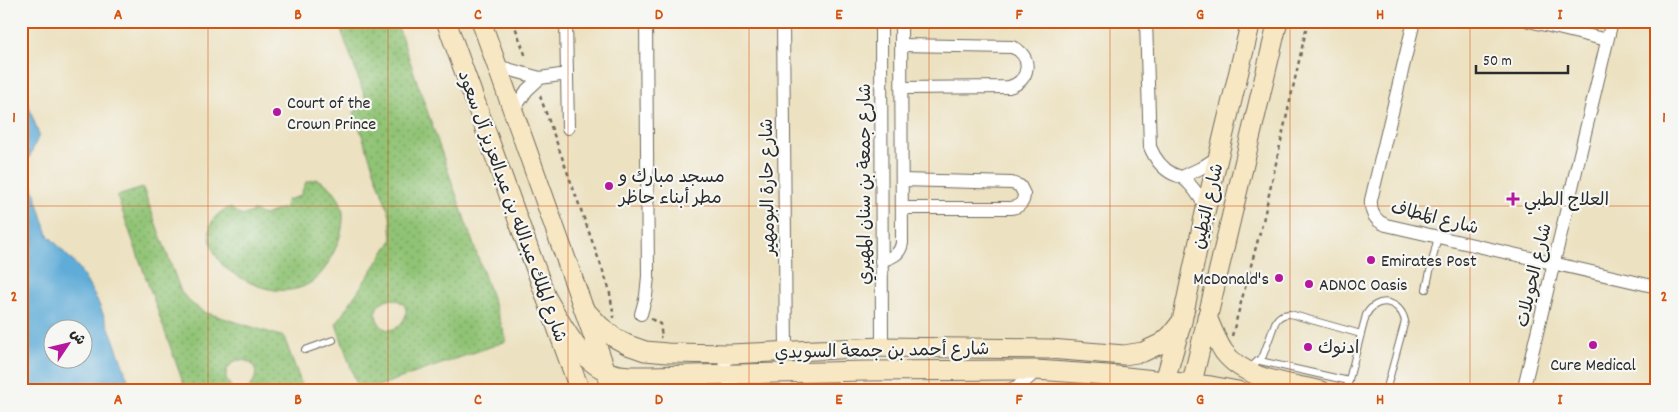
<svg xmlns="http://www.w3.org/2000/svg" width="1678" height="412" font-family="Dekko,'Playpen Sans Arabic',sans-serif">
	<defs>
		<pattern id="garden-dots" width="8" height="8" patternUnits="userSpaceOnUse" patternTransform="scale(1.25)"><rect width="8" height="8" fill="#90c374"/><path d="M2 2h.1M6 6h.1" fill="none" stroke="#769f5f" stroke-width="1.8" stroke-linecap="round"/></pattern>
	</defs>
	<rect width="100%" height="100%" fill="#f6f6f2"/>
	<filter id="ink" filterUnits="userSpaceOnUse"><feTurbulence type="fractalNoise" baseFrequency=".02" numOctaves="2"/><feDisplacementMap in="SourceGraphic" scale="10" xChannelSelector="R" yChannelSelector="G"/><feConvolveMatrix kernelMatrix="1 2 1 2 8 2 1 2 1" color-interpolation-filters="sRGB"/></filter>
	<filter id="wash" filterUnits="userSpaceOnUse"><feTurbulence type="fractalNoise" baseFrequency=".0096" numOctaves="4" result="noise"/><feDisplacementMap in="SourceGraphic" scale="20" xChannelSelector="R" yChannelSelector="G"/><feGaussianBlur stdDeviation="1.12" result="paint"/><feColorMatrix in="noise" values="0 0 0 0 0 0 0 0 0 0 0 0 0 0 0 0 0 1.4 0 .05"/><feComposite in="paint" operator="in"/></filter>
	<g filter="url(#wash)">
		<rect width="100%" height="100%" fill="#ece1c0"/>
		<g fill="url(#garden-dots)" stroke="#5e7750" fill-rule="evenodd">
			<path d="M338 21H396L507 341 364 391H359L336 324 392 240 390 216 354 112 368 105ZM389 299C428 301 390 351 377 319 373 309 380 301 389 299Z"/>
			<path d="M317 179C332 186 341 196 343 213 344 232 337 247 328 263 310 297 273 296 243 279 234 274 224 269 219 260 206 241 204 216 230 208L242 216 254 211 264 215 284 208 287 200 300 196 306 182Z"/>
			<path d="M143 188 181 292 191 303 204 312 284 337 304 391H186L117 196ZM238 360C273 360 248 407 230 385 221 375 228 364 238 360Z"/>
		</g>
		<path fill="#5eacd8" stroke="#446c82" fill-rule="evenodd" d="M21 84 39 135 26 165 48 235 79 268 98 302 112 335 132 391H21ZM52 330H82V360H52Z"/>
	</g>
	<g filter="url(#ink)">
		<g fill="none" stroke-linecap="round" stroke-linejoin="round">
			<g stroke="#6f6b5f" stroke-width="8">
				<g id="lane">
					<polyline points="1426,289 1438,236"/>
					<polyline points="305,350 333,340"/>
					<polyline points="1260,361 1349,381"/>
					<path d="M1250 368 1263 356 1275 323C1278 316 1283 314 1290 314L1361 334"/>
					<path d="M1346 391 1366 315C1377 295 1400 300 1405 321L1386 391"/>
				</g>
			</g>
			<g stroke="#6f6b5f" stroke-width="14">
				<g id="street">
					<polyline points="566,21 568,128"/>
					<polyline points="783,21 786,352"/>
					<polyline points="881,21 882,347"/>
					<path d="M1146 21 1150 147C1155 159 1161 168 1173 174 1177 176 1181 176 1184 179 1193 186 1200 197 1206 208"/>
					<path d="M1414 21 1371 200C1370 212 1375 221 1386 225L1657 287"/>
					<polyline points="1529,21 1607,40"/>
					<path d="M901 45 1012 47C1033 55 1031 81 1009 87L902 88"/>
					<polyline points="497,66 540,78 567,74"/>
					<polyline points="513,111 527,90 540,78"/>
					<polyline points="1182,177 1201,168 1218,157"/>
					<path d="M902 180 1012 183 1020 186 1024 194C1024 202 1020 207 1011 208H902"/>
					<path d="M881 261C892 257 900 255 902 243L901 21"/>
					<polyline points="641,314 646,296 648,276 646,21"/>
					<path d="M730 354C719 367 725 380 737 391"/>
					<path d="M1005 391C1018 388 1028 381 1036 370"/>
					<polyline points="1523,391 1612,21"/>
				</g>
			</g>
			<g stroke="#6f6b5f" stroke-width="21">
				<g id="secondary">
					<polyline points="446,21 580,391"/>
					<polyline points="481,21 613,391"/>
					<path d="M547 299C562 324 577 357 604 370 617 377 636 376 650 376L866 371 1036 370 1107 375 1211 386 1238 391"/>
					<polyline points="584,309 600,326 615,338 628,345 645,351 667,353 730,354 882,347 1050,349 1124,355 1143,352 1162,343 1171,335 1182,321"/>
					<path d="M1207 317C1212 329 1217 342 1224 352 1245 380 1289 383 1321 391"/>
					<polyline points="1162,391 1182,321 1206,208 1251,21"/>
					<polyline points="1190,391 1278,21"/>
				</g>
			</g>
			<g stroke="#6f6b5f" stroke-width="2.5" stroke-dasharray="4 4" stroke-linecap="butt">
				<polyline points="513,21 526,57"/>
				<polyline points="540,96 609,288 614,318"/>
				<polyline points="651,319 660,324 662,337 660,337"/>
				<polyline points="1232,336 1263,221 1308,21"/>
			</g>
			<use href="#lane" stroke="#fff" stroke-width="6"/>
			<use href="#street" stroke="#fff" stroke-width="12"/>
			<use href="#secondary" stroke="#f8e7c3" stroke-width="19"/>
		</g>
	</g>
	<path fill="none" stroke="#d5540f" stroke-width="1" stroke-opacity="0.55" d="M208 21V391M388 21V391M568 21V391M749 21V391M929 21V391M1110 21V391M1290 21V391M1470 21V391M21 206H1657"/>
	<g fill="#b5179e" stroke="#f6f6f2" stroke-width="2">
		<circle cx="277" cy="112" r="5"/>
		<circle cx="609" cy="186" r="5"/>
		<path d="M1510.5 191.5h5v5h5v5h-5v5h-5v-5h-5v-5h5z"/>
		<circle cx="1371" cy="260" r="5"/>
		<circle cx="1279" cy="278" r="5"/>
		<circle cx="1309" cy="284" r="5"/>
		<circle cx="1593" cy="345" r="5"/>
		<circle cx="1308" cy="347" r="5"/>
	</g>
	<g text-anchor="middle" stroke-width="4.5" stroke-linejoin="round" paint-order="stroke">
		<g font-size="18" fill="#2b2b2b" stroke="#f6f6f2" text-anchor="start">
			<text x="287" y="108">Court of the<tspan x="287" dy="21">Crown Prince</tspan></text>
			<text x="619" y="182">مسجد مبارك و<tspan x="619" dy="21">مطر أبناء حاظر</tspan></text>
			<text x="1524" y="205">العلاج الطبي</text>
			<text x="1381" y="266">Emirates Post</text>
			<text x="1269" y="284" text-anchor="end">McDonald's</text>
			<text x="1319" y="290">ADNOC Oasis</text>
			<text x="1318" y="353">ادنوك</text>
			<text x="1593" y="370" text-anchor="middle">Cure Medical</text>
		</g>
		<g font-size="18" fill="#2b2b2b" stroke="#f6f6f2">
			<text transform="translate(864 184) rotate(-90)" y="6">شارع جمعة بن سنان المهيري</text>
			<text transform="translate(767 187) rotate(-91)" y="6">شارع حارة البومهير</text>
			<text transform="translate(513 206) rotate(70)" y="6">شارع الملك عبدالله بن عبدالعزيز آل سعود</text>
			<text transform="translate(1207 206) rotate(-77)" y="6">شارع البَطِين</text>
			<text transform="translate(1435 217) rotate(14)" y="6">شارع المَطاف</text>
			<text transform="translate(1533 275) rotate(-77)" y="6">شارع الحويلات</text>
			<text transform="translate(882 350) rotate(-1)" y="6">شارع أحمد بن جمعة السويدي</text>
		</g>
	</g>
	<rect width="1678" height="412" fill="none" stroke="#f6f6f2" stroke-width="55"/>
	<g transform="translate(68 344) rotate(55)"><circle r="24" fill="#f6f6f2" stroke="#a5a5a2"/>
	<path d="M0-4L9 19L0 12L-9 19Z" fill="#b5179e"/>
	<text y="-8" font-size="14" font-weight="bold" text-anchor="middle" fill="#2b2b2b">ش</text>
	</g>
	<path d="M1476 65v8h92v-8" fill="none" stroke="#2b2b2b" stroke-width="2.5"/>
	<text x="1483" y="65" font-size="15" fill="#2b2b2b" stroke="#f6f6f2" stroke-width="4" paint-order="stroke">50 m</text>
	<rect x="28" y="28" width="1622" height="356" fill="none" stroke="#d5540f" stroke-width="2"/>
	<g font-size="16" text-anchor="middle" font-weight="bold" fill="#d5540f">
		<text x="118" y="19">A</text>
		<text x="298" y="19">B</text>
		<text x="478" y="19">C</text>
		<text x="659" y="19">D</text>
		<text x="839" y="19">E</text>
		<text x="1019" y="19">F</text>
		<text x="1200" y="19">G</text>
		<text x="1380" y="19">H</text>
		<text x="1560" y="19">I</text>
		<text x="14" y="122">1</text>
		<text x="1664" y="122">1</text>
		<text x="14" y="301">2</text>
		<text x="1664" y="301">2</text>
		<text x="118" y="404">A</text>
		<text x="298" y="404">B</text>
		<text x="478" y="404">C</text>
		<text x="659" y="404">D</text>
		<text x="839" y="404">E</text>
		<text x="1019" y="404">F</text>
		<text x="1200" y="404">G</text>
		<text x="1380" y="404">H</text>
		<text x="1560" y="404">I</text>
	</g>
</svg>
